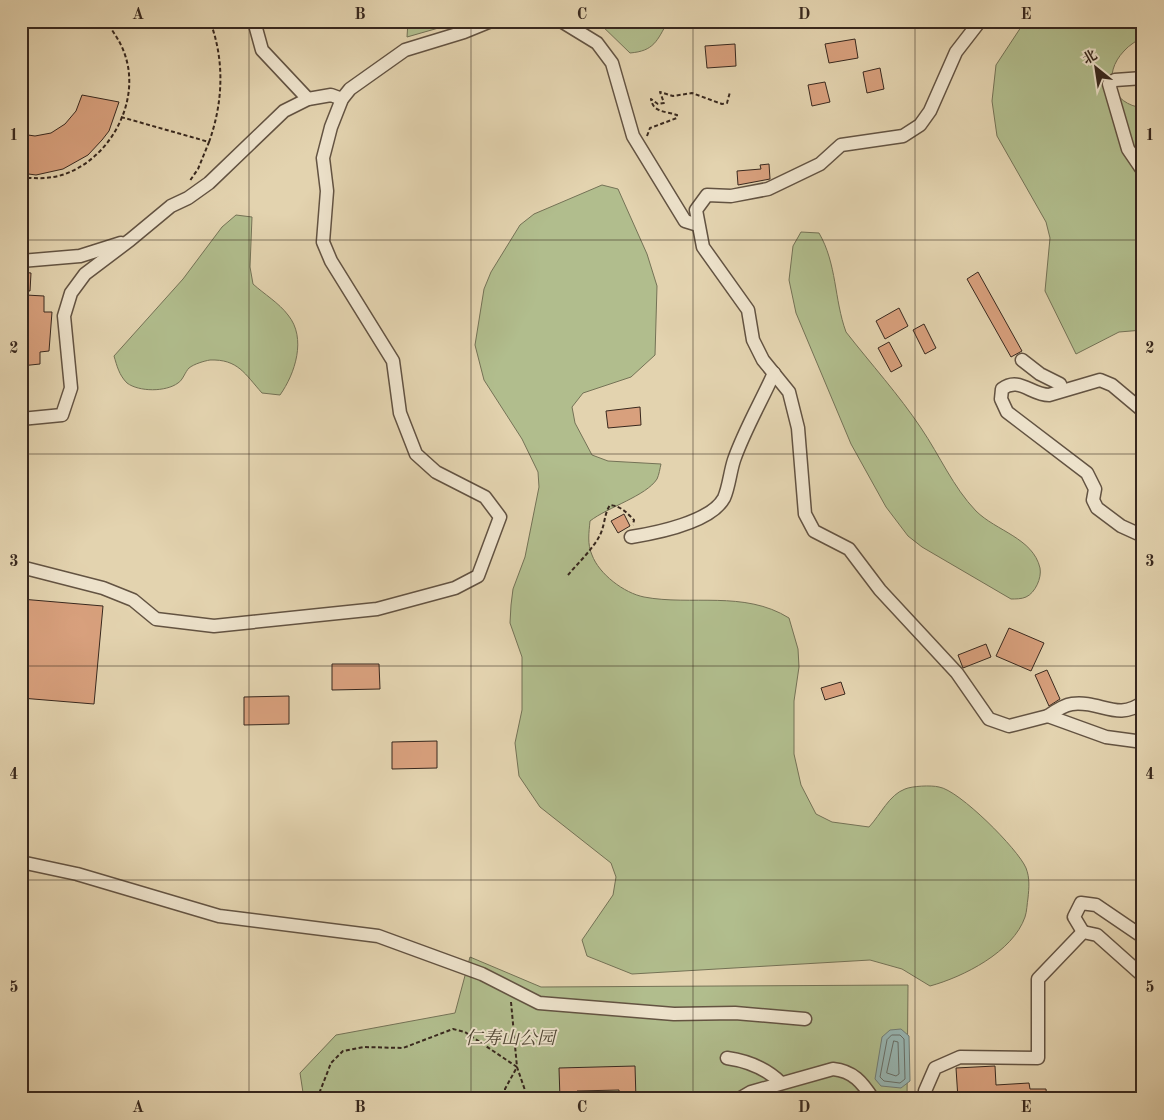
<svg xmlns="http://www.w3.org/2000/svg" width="1164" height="1120" font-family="'Old Standard TT','Noto Serif SC',serif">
	<rect width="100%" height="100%" fill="#e3d3af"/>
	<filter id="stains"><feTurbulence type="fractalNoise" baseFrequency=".004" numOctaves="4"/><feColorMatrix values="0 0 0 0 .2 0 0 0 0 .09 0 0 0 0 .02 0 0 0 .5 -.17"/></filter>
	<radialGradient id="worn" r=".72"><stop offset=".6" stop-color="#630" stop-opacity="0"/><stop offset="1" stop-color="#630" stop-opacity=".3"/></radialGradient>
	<g fill="#b1bd8d" stroke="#747256">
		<polygon points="408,21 454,21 442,27 407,37"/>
		<path d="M597 21H668C657 41 654 51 630 53Z"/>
		<path d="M1025 21H1143V36C1137 41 1129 45 1124 51 1102 74 1111 104 1143 108V330L1119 332 1076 354 1045 291 1050 238 1046 222 997 136 992 101 996 65Z"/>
		<path d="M602 185 618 189 647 254 657 286 655 355 631 377 583 393 572 407 575 423 592 455 608 461 661 464C660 468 659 475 657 479 646 496 608 507 590 521 589 532 587 544 592 555 599 574 624 593 644 597 691 606 744 590 789 618L798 649 799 667 794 701V754L801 785 816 814 832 822 869 827C881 814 889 795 905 789 912 786 931 785 939 787 959 790 1018 849 1026 868 1030 878 1029 888 1028 898 1027 904 1027 911 1025 917 1013 952 963 977 930 986L902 969 870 960 632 974 587 956 582 940 613 895 616 877 611 863 540 807 519 776 515 743 522 710V657L510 623 511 605 513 589 525 557 539 487 538 472 522 439 484 380 475 345 484 289 491 272 520 225 534 214Z"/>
		<path d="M236 215 252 217 250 267 253 284C264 294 279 303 288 315 307 338 295 374 280 395L262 393C245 374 238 359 210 360 204 361 194 364 189 368 185 372 183 380 178 383 166 392 139 392 127 383 119 375 117 366 114 356L183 279 222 227Z"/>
		<path d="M801 232 819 233C837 264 834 299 846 332 871 364 899 395 921 428 940 456 953 487 976 511 996 531 1033 538 1040 568 1042 578 1035 593 1026 597 1022 599 1015 599 1011 599L922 547 908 536 886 507 851 444 796 313 789 280 793 246Z"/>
		<polygon points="470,957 541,987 908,985 907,1099 304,1099 300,1073 336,1035 455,1013"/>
	</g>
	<polygon fill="#97b6b3" stroke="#717d77" points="901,1029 909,1036 910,1081 901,1088 881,1086 875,1079 882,1037 890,1030"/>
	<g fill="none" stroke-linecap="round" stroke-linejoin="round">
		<g stroke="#686f68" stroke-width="1">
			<polygon points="892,1035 900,1035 904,1039 905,1079 900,1083 884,1081 880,1077 887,1040"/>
			<polygon points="894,1041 898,1042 899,1074 896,1076 887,1073"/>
		</g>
	</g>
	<g fill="#d8a07d" stroke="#38281e">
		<polygon points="855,39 858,58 829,63 825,44"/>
		<polygon points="735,44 736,66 707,68 705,46"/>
		<polygon points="880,68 884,89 867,93 863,72"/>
		<polygon points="825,82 830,102 812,106 808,85"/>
		<polygon points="82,95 119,102 109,131 102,140 88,155 63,169 36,175 21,173 21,134 35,136 51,133 65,124 76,111"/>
		<polygon points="769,164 770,179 738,185 737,171 761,169 760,165"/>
		<polygon points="21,272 31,273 30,291 21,290"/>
		<polygon points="978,272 1022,351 1011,357 967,279"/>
		<polygon points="26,295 44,296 44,312 52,312 49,351 40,352 40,364 21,366"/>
		<polygon points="899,308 908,326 885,339 876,321"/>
		<polygon points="924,324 936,348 925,354 913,330"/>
		<polygon points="889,342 902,366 891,372 878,348"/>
		<polygon points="640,407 641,425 608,428 606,411"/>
		<polygon points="624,514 630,526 618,533 611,521"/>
		<polygon points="21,599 103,606 94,704 21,698"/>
		<polygon points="1009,628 1044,643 1031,671 996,656"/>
		<polygon points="986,644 991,657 963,668 958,655"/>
		<polygon points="332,664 379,664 380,689 332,690"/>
		<polygon points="1047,670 1060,699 1049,706 1035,675"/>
		<polygon points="841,682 845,694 825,700 821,688"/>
		<polygon points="289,696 289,724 244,725 244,697"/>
		<polygon points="437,741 437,768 392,769 392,742"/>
		<polygon points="635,1066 636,1099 619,1099 619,1090 577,1091 577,1099 560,1099 559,1068"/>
		<polygon points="995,1066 996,1085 1029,1083 1030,1089 1046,1089 1047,1099 958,1099 956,1068"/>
	</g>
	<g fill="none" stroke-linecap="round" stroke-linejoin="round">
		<g stroke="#635342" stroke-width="15">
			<g id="minor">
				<polyline points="254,21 262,50 308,99"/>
				<polyline points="561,21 597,43 612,63 633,136 685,221 698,225"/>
				<polyline points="980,21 956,52 930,111 920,125 903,136 841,145 820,164 768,189 731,196 707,195 696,210 703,247 748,310 753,340 763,360 789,392 798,428 805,514 814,531 849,549 880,590 957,673 989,719 1009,726 1048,716 1106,737 1143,742"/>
				<polyline points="1143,171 1128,149 1109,84 1115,80 1143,78"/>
				<polyline points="21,261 80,256 121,243"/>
				<polyline points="1022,360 1040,374 1060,384 1062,390"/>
				<path d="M1143 411 1112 385 1100 380 1049 395C1031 395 1019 376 1002 389L1001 399 1007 412 1087 473 1095 489 1093 500 1097 508 1121 526 1143 536"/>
				<polyline points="21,419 62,415 71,388 64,316 71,293 85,274 130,240 171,206 188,198 209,183 284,111 308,99 331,95 342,99"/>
				<path d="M631 537C656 533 711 522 724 498 729 487 730 472 734 460 744 431 761 402 774 373"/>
				<polyline points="21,567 103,588 133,600 156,619 214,626 377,609 455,588 478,576 500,517 485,497 436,472 416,454 400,413 393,361 331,261 323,242 327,191 323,158 331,127 342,99 350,89 405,50 464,32 491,21"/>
				<path d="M1048 716C1055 711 1064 705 1072 704 1100 700 1118 722 1143 702"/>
				<polyline points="21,862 77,874 219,916 378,936 482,974 539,1003 674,1014 735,1013 805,1019"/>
				<polyline points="1083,932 1074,917 1081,903 1096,905 1143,937"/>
				<path d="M727 1058C748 1061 766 1068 781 1083"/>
				<path d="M739 1099 751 1092 833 1069C853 1071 862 1082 873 1099"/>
				<polyline points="925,1099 925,1091 935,1068 960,1057 1038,1058 1038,979 1083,932 1097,935 1143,976"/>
			</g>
		</g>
		<g stroke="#38281e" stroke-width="2" stroke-dasharray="4 2.5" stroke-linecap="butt">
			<polyline points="121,117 209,142 198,169 189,182"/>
			<path d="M647 136 650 128 677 118V115C666 111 653 113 651 99L658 104 664 103 660 92 673 96 692 93 722 104 727 103 730 92"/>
			<path d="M209 142C223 103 225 61 210 21"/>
			<path d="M21 177C37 179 55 179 70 172 112 154 139 102 126 58 122 44 114 32 105 21"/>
			<path d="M568 575C578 563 593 549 600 535 605 525 604 514 610 505 621 506 627 513 634 520L633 525"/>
			<polyline points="511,1002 517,1067 528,1099"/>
			<polyline points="317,1099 331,1063 343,1051 364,1047 403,1048 453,1029 465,1032 517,1067 505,1089 505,1099"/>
		</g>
		<use href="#minor" stroke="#ede2cb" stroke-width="12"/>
	</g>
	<path fill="none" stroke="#38281e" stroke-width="1" stroke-opacity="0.55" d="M249 21V1099M471 21V1099M693 21V1099M915 21V1099M21 240H1143M21 454H1143M21 666H1143M21 880H1143"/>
	<g text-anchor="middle" stroke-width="4" stroke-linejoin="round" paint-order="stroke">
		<g font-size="18" font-style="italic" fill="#504634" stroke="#ede2cb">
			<text x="510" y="1044">仁寿山公园</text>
		</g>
	</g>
	<rect width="1164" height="1120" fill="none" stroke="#e3d3af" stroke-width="55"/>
	<g transform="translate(1096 68) rotate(330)" stroke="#ede2cb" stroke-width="4" paint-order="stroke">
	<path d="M0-4L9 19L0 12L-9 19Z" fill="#38281e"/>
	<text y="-8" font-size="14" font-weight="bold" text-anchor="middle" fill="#38281e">北</text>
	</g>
	<rect x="28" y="28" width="1108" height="1064" fill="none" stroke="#38281e" stroke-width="2"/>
	<g font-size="16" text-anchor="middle" font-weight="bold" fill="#38281e">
		<text x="138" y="19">A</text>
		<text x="360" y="19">B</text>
		<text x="582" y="19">C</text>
		<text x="804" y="19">D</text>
		<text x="1026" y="19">E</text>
		<text x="14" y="140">1</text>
		<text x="1150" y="140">1</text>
		<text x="14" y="353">2</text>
		<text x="1150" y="353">2</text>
		<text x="14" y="566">3</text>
		<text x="1150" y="566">3</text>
		<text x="14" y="779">4</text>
		<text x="1150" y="779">4</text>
		<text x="14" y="992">5</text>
		<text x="1150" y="992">5</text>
		<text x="138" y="1112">A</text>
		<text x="360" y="1112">B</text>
		<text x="582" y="1112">C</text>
		<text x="804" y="1112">D</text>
		<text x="1026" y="1112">E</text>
	</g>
	<rect width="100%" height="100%" filter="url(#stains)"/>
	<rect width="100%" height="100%" fill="url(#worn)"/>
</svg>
